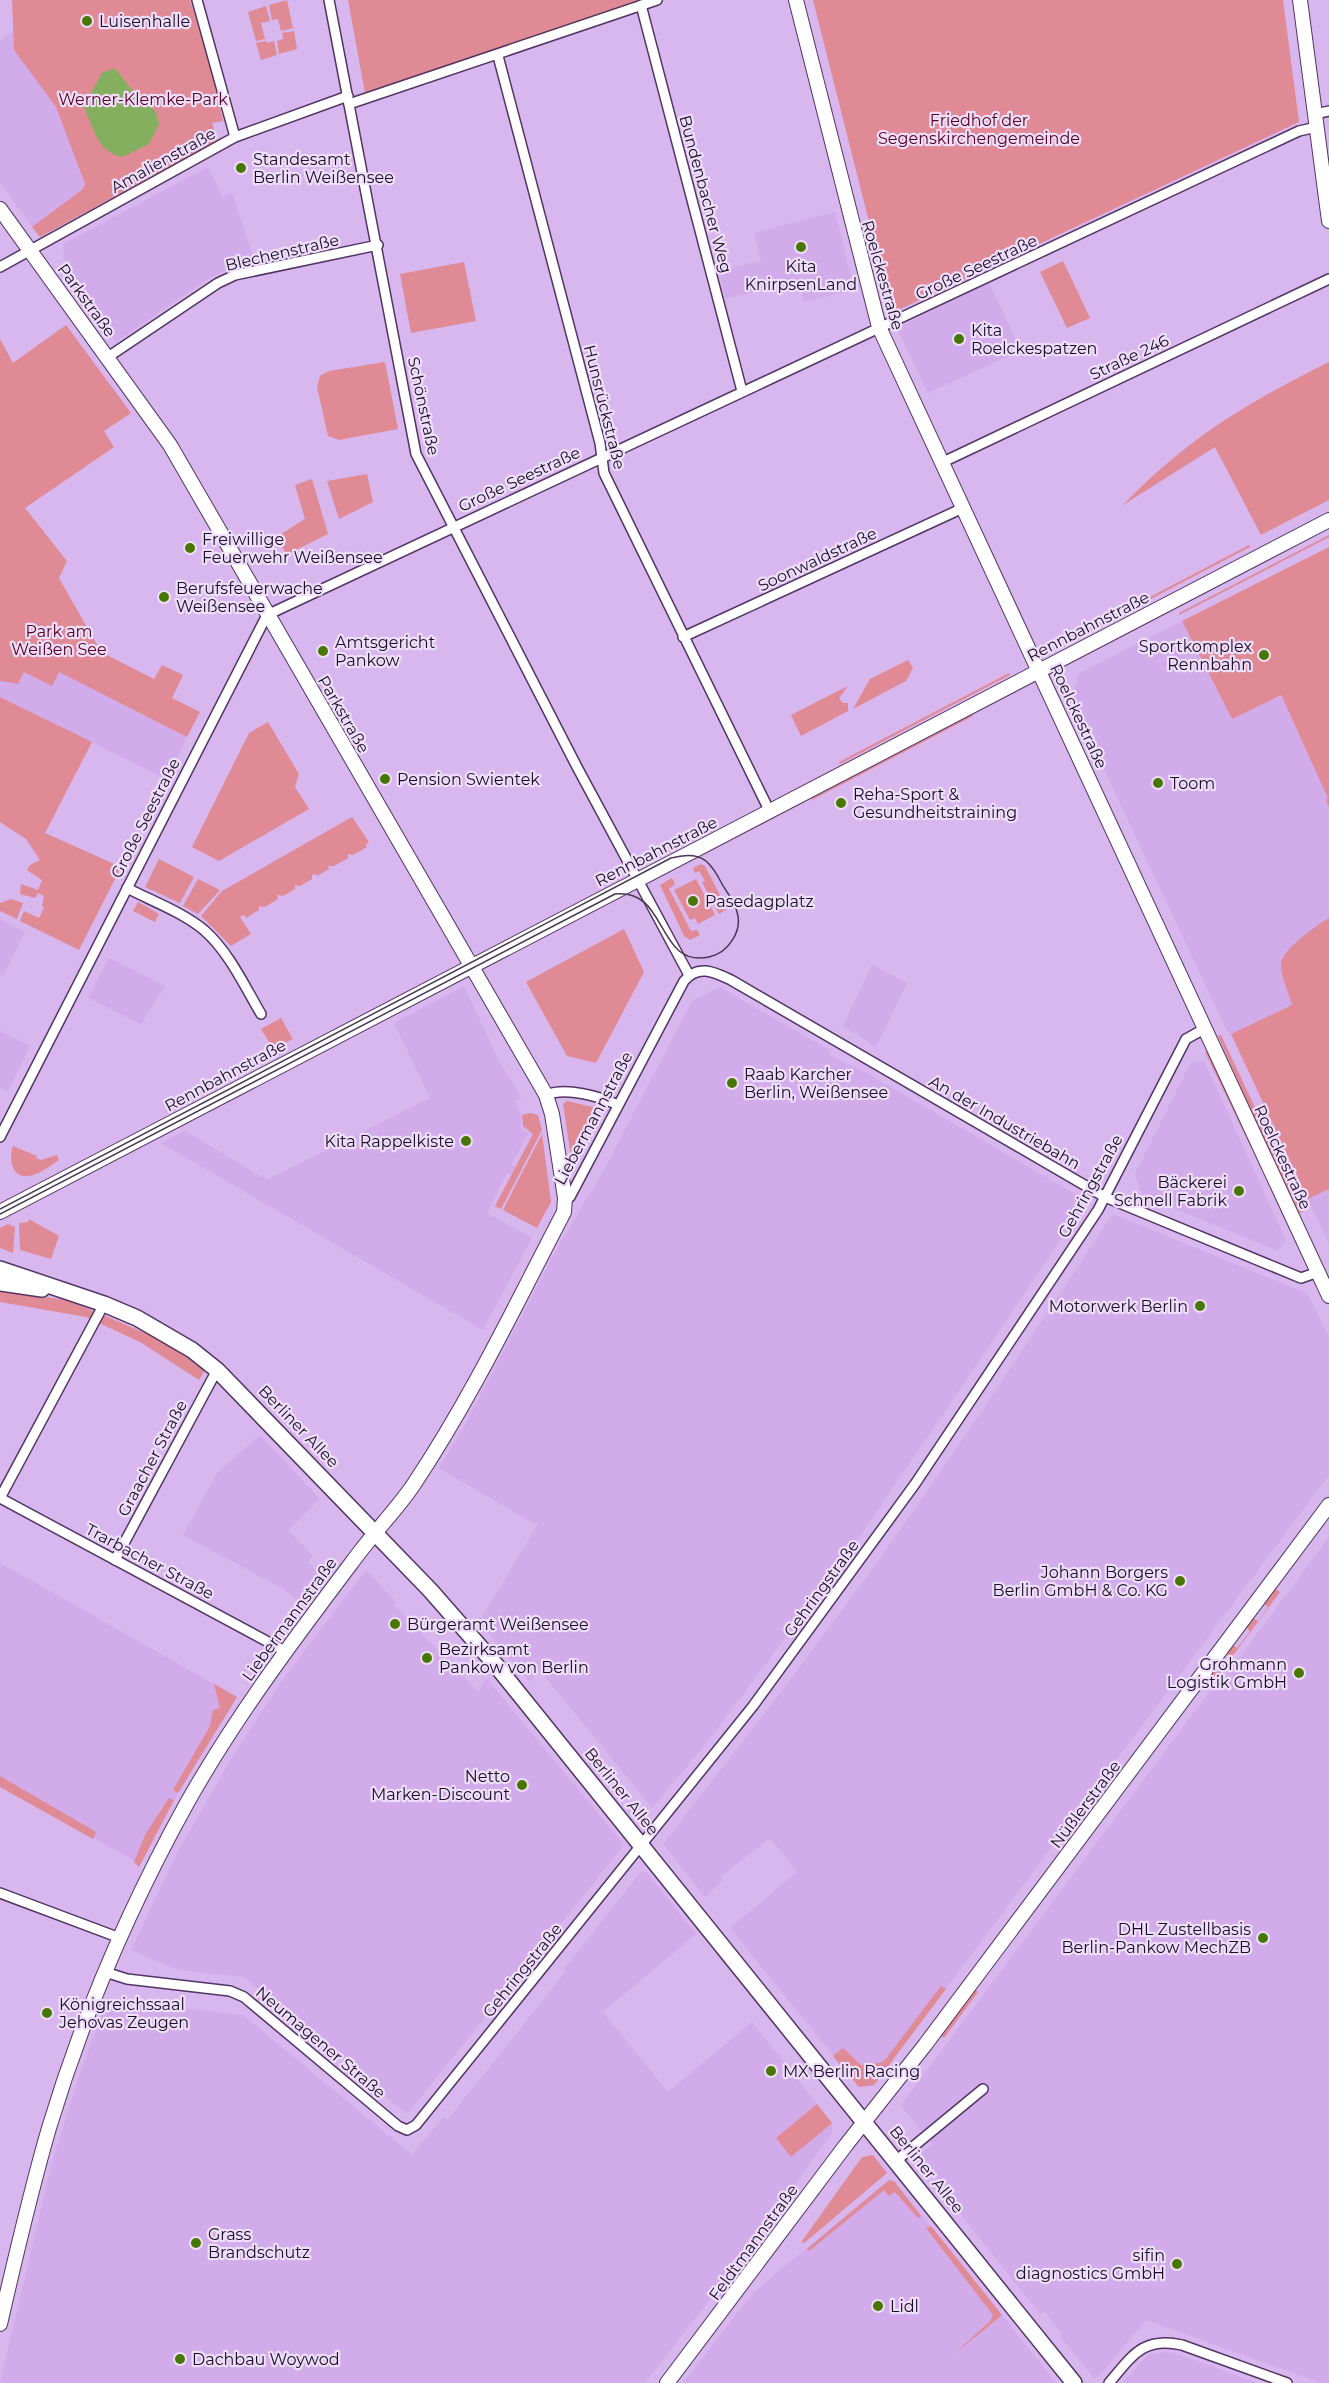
<svg xmlns="http://www.w3.org/2000/svg" width="1329" height="2383" font-family="Montserrat,sans-serif">
	<rect width="100%" height="100%" fill="#d8b6ee"/>
	<g fill="#d1abea">
		<polygon points="14,31 14,50 56,107 85,185 83,189 32,227 0,182 0,41"/>
		<polygon points="208,167 223,197 232,193 254,259 211,277 116,342 65,275 63,244"/>
		<polygon points="835,212 854,289 804,302 797,280 726,299 718,271 761,261 754,233"/>
		<polygon points="989,283 1021,350 928,393 897,328"/>
		<polygon points="1182,621 1216,689 1280,695 1329,798 1326,800 1329,807 1329,918 1305,935 1284,956 1281,967 1292,1005 1229,1035 1070,697 1080,673"/>
		<polygon points="23,672 59,672 187,737 166,779 0,697 0,681 17,684"/>
		<polygon points="0,919 25,932 3,976 0,975"/>
		<polygon points="109,958 165,986 141,1024 88,998"/>
		<polygon points="872,965 907,983 876,1047 843,1026"/>
		<polygon points="464,986 499,1061 521,1097 515,1101 521,1116 521,1129 529,1133 511,1164 515,1167 511,1175 507,1173 487,1213 532,1238 483,1330 161,1143 185,1131 267,1180 430,1098 394,1023"/>
		<polygon points="719,987 831,1051 829,1055 865,1072 1087,1201 853,1547 712,1736 652,1808 539,1669 530,1682 479,1622 538,1524 536,1522 535,1524 439,1468 465,1425 555,1252 604,1170 692,1001"/>
		<polygon points="0,1031 30,1046 8,1091 0,1087"/>
		<polygon points="1204,1061 1286,1240 1278,1251 1142,1195 1135,1174 1191,1062"/>
		<polygon points="1329,1189 1329,1244 1308,1199"/>
		<polygon points="1113,1214 1308,1294 1329,1337 1329,1475 874,2085 859,2087 730,1928 797,1872 770,1838 721,1876 723,1880 705,1897 663,1844 781,1692 882,1556 980,1414"/>
		<polygon points="260,1435 320,1499 288,1530 313,1556 308,1562 324,1578 304,1605 285,1590 183,1535 217,1473"/>
		<polygon points="1329,1537 1329,2383 1321,2383 1146,2320 1103,2372 1094,2378 1060,2337 1061,2333 1044,2311 1040,2314 945,2195 949,2192 934,2174 930,2177 916,2158 932,2144 901,2105 1213,1687 1219,1685"/>
		<polygon points="0,1563 237,1697 178,1793 139,1867 130,1858 0,1787"/>
		<polygon points="366,1570 396,1602 394,1605 478,1692 486,1678 624,1845 407,2114 244,1977 179,1970 131,1950 178,1851 237,1749 284,1678"/>
		<polygon points="641,1872 647,1873 696,1934 603,2012 668,2092 752,2022 817,2104 776,2138 791,2156 832,2123 832,2133 736,2266 645,2383 0,2383 51,2166 78,2079 107,2000 243,2015 412,2155 443,2117 448,2119 498,2057 565,1972 564,1969"/>
		<polygon points="889,2180 894,2181 1056,2383 683,2383 754,2292"/>
		<polygon points="1166,2352 1177,2354 1257,2383 1122,2383 1148,2355"/>
	</g>
	<g fill="#e08a95">
		<polygon points="12,0 190,0 210,60 223,121 212,123 217,141 40,237 32,227 83,189 85,184 56,107 14,50"/>
		<polygon points="287,0 293,28 281,31 278,19 272,20 269,5"/>
		<polygon points="348,0 642,0 365,93"/>
		<polygon points="813,0 1283,0 1299,122 892,313"/>
		<polygon points="266,6 270,21 261,23 265,39 256,41 248,12"/>
		<polygon points="294,31 297,49 279,54 277,41 283,39 282,33"/>
		<polygon points="266,41 267,43 274,41 277,55 261,60 256,43"/>
		<polygon points="1063,261 1090,318 1067,328 1040,272"/>
		<polygon points="464,262 476,321 411,333 400,274"/>
		<polygon points="66,325 131,413 104,431 114,447 25,508 67,561 59,578 101,652 154,679 162,665 183,675 172,698 200,712 187,737 59,672 52,686 24,672 18,684 0,681 0,339 13,363"/>
		<polygon points="385,362 398,429 339,440 328,436 317,387 320,376 329,371"/>
		<path d="M1329 362V500L1261 535 1215 447 1123 505C1188 438 1247 403 1329 362Z"/>
		<polygon points="367,474 373,502 339,519 327,481"/>
		<polygon points="312,479 328,534 286,555 278,536 305,519 295,485"/>
		<polygon points="1329,535 1329,537 1179,615 1179,613"/>
		<polygon points="1249,545 1250,547 1099,626 1070,644 1068,640"/>
		<polygon points="1329,547 1329,807 1326,800 1328,798 1281,695 1232,719 1182,621"/>
		<polygon points="908,660 913,668 906,681 853,709 870,679"/>
		<polygon points="1009,673 1010,675 840,764 839,762"/>
		<polygon points="848,686 839,698 843,703 848,703 848,711 801,736 791,715"/>
		<polygon points="0,697 92,742 45,833 121,867 79,950 20,921 24,911 39,918 44,908 42,906 44,896 38,893 35,898 20,894 21,884 38,890 42,880 27,870 30,865 40,860 26,839 0,822"/>
		<polygon points="973,713 973,716 812,800 812,798"/>
		<polygon points="268,722 299,774 295,787 309,809 219,861 192,847 249,733"/>
		<polygon points="352,817 369,842 366,844 367,847 353,855 348,854 348,858 334,866 328,866 329,869 317,876 315,874 312,875 312,879 300,886 295,885 295,889 283,896 277,895 278,899 265,907 259,906 259,910 246,918 244,915 240,917 251,934 231,946 201,916 222,891"/>
		<polygon points="159,859 194,877 180,903 145,887"/>
		<polygon points="701,864 705,866 727,909 719,914 702,882 705,881 699,871 695,873 693,868"/>
		<polygon points="672,878 675,884 669,889 691,931 697,930 700,935 690,940 684,936 660,885"/>
		<polygon points="198,879 220,890 198,914 183,906"/>
		<polygon points="696,879 715,915 698,924 695,918 690,920 674,890"/>
		<polygon points="11,899 23,903 17,919 0,911 0,903"/>
		<polygon points="138,902 159,914 155,922 133,911"/>
		<path d="M1329 918V1189L1308 1199 1231 1034 1292 1005C1289 993 1280 976 1281 963 1283 949 1317 925 1329 918Z"/>
		<polygon points="624,929 644,972 596,1063 567,1056 526,982"/>
		<polygon points="281,1018 293,1039 273,1049 261,1029"/>
		<polygon points="1221,1035 1304,1212 1297,1213 1218,1036"/>
		<polygon points="1208,1051 1281,1207 1286,1220 1205,1052"/>
		<polygon points="567,1101 597,1108 597,1111 574,1157 571,1157 563,1104"/>
		<polygon points="530,1113 538,1115 542,1130 501,1209 495,1206 533,1134 523,1126 522,1115"/>
		<polygon points="542,1134 551,1202 537,1228 503,1210"/>
		<path d="M13 1146 37 1156 36 1158 41 1160 57 1155 59 1160C50 1166 40 1174 29 1176 12 1179 8 1158 13 1146Z"/>
		<polygon points="29,1219 59,1236 51,1259 20,1250 19,1223 28,1222"/>
		<polygon points="8,1224 15,1227 13,1253 0,1248 0,1228"/>
		<polygon points="0,1291 68,1300 166,1342 205,1370 199,1380 140,1342 86,1317 0,1302"/>
		<polygon points="1273,1587 1280,1592 1217,1677 1210,1681 1207,1676 1212,1669 1218,1673 1230,1657 1224,1652 1231,1644 1237,1648 1250,1631 1244,1626 1251,1617 1258,1621 1268,1607 1262,1602"/>
		<polygon points="214,1684 237,1697 178,1793 173,1790 210,1726 213,1710 220,1708"/>
		<polygon points="0,1776 96,1832 93,1839 0,1787"/>
		<polygon points="169,1798 174,1800 139,1867 134,1862 146,1833"/>
		<polygon points="941,1986 946,1989 874,2085 859,2087 833,2056 843,2048 861,2065 880,2063 885,2060"/>
		<polygon points="973,1988 978,1992 944,2038 941,2036"/>
		<polygon points="817,2104 832,2123 791,2157 776,2138"/>
		<polygon points="873,2155 887,2173 803,2244 802,2241 862,2157"/>
		<polygon points="889,2180 894,2181 921,2216 918,2218 895,2192 889,2196 884,2190 809,2251 807,2249"/>
		<polygon points="931,2226 1002,2315 953,2355 990,2321 993,2315 926,2228"/>
	</g>
	<path fill="#84af5f" d="M115 68 131 89 156 112 159 124 149 144 122 157C97 151 93 128 84 106L102 73Z"/>
	<g fill="none" stroke-linecap="round" stroke-linejoin="round">
		<g stroke="#523464" stroke-width="12">
			<g id="street">
				<polyline points="197,0 235,137"/>
				<polyline points="329,0 416,454 577,767 689,975"/>
				<polyline points="641,5 742,391"/>
				<polyline points="498,56 600,443 604,473 769,810"/>
				<polyline points="349,104 657,0"/>
				<polyline points="1315,114 1329,111"/>
				<polyline points="0,267 235,137 348,96"/>
				<polyline points="108,357 218,283 235,275 378,245"/>
				<polyline points="941,463 1329,279"/>
				<polyline points="683,637 963,508"/>
				<path d="M127 888C152 901 182 912 204 930 229 952 244 985 261 1014"/>
				<path d="M546 1095C566 1087 599 1096 618 1105"/>
				<polyline points="0,1137 267,615 1299,131 1317,127"/>
				<path d="M565 1198 570 1197 684 981C698 964 714 972 731 980L1105 1197 1301 1278 1318 1272"/>
				<polyline points="0,1498 285,1651"/>
				<polyline points="0,1498 104,1304"/>
				<polyline points="115,1560 217,1370"/>
				<polyline points="0,1893 120,1938"/>
				<polyline points="105,1972 127,1979 230,1991 244,1997 398,2126 407,2130 416,2125 753,1706 915,1484 1098,1210 1186,1039 1206,1028"/>
				<polyline points="897,2160 983,2089"/>
				<path d="M1109 2383C1132 2356 1143 2336 1182 2345L1287 2383"/>
			</g>
		</g>
		<g stroke="#523464" stroke-width="16">
			<g id="secondary">
				<polyline points="796,0 879,327 1329,1296"/>
				<polyline points="1300,0 1329,221"/>
				<path d="M0 209 170 445 546 1095 552 1114 565 1198 564 1212C516 1304 472 1397 414 1484 398 1508 377 1529 359 1553 298 1634 237 1714 187 1803 130 1906 83 2015 49 2128 30 2193 15 2259 0 2324"/>
				<polyline points="0,1212 1329,520"/>
				<polyline points="667,2383 846,2145 925,2045 1329,1505"/>
			</g>
		</g>
		<g stroke="#523464" stroke-width="18">
			<g id="primary">
				<polyline points="0,1269 104,1304 137,1318 192,1350 217,1370 430,1590 495,1664 1074,2383"/>
				<polyline points="0,1283 42,1289"/>
			</g>
		</g>
		<use href="#street" stroke="#fff" stroke-width="9"/>
		<use href="#secondary" stroke="#fff" stroke-width="14"/>
		<use href="#primary" stroke="#fff" stroke-width="15"/>
		<path stroke="#493753" stroke-width="1.5" d="M0 1209 671 858C682 855 696 853 706 861 713 867 718 876 722 884 727 893 735 901 737 912 743 931 728 953 709 957 655 968 669 888 615 894L0 1214"/>
	</g>
	<g fill="#477700" stroke="#efdefb" stroke-width="2">
		<circle cx="87" cy="21" r="6"/>
		<circle cx="241" cy="168" r="6"/>
		<circle cx="801" cy="247" r="6"/>
		<circle cx="959" cy="339" r="6"/>
		<circle cx="190" cy="548" r="6"/>
		<circle cx="164" cy="597" r="6"/>
		<circle cx="323" cy="651" r="6"/>
		<circle cx="1264" cy="655" r="6"/>
		<circle cx="385" cy="779" r="6"/>
		<circle cx="1158" cy="783" r="6"/>
		<circle cx="841" cy="803" r="6"/>
		<circle cx="693" cy="901" r="6"/>
		<circle cx="732" cy="1083" r="6"/>
		<circle cx="466" cy="1141" r="6"/>
		<circle cx="1239" cy="1191" r="6"/>
		<circle cx="1200" cy="1306" r="6"/>
		<circle cx="1180" cy="1581" r="6"/>
		<circle cx="395" cy="1624" r="6"/>
		<circle cx="427" cy="1658" r="6"/>
		<circle cx="1299" cy="1673" r="6"/>
		<circle cx="522" cy="1785" r="6"/>
		<circle cx="1263" cy="1938" r="6"/>
		<circle cx="47" cy="2013" r="6"/>
		<circle cx="771" cy="2071" r="6"/>
		<circle cx="196" cy="2243" r="6"/>
		<circle cx="1177" cy="2264" r="6"/>
		<circle cx="878" cy="2306" r="6"/>
		<circle cx="180" cy="2359" r="6"/>
	</g>
	<g text-anchor="middle" stroke-width="4.5" stroke-linejoin="round" paint-order="stroke">
		<g font-size="16" fill="#1a0d21" stroke="#efdefb" text-anchor="start">
			<text x="99" y="27">Luisenhalle</text>
			<text x="253" y="165">Standesamt<tspan x="253" dy="18">Berlin Weißensee</tspan></text>
			<text x="801" y="272" text-anchor="middle">Kita<tspan x="801" dy="18">KnirpsenLand</tspan></text>
			<text x="971" y="336">Kita<tspan x="971" dy="18">Roelckespatzen</tspan></text>
			<text x="202" y="545">Freiwillige<tspan x="202" dy="18">Feuerwehr Weißensee</tspan></text>
			<text x="176" y="594">Berufsfeuerwache<tspan x="176" dy="18">Weißensee</tspan></text>
			<text x="335" y="648">Amtsgericht<tspan x="335" dy="18">Pankow</tspan></text>
			<text x="1252" y="652" text-anchor="end">Sportkomplex<tspan x="1252" dy="18">Rennbahn</tspan></text>
			<text x="397" y="785">Pension Swientek</text>
			<text x="1170" y="789">Toom</text>
			<text x="853" y="800">Reha-Sport &amp;<tspan x="853" dy="18">Gesundheitstraining</tspan></text>
			<text x="705" y="907">Pasedagplatz</text>
			<text x="744" y="1080">Raab Karcher<tspan x="744" dy="18">Berlin, Weißensee</tspan></text>
			<text x="454" y="1147" text-anchor="end">Kita Rappelkiste</text>
			<text x="1227" y="1188" text-anchor="end">Bäckerei<tspan x="1227" dy="18">Schnell Fabrik</tspan></text>
			<text x="1188" y="1312" text-anchor="end">Motorwerk Berlin</text>
			<text x="1168" y="1578" text-anchor="end">Johann Borgers<tspan x="1168" dy="18">Berlin GmbH &amp; Co. KG</tspan></text>
			<text x="407" y="1630">Bürgeramt Weißensee</text>
			<text x="439" y="1655">Bezirksamt<tspan x="439" dy="18">Pankow von Berlin</tspan></text>
			<text x="1287" y="1670" text-anchor="end">Grohmann<tspan x="1287" dy="18">Logistik GmbH</tspan></text>
			<text x="510" y="1782" text-anchor="end">Netto<tspan x="510" dy="18">Marken-Discount</tspan></text>
			<text x="1251" y="1935" text-anchor="end">DHL Zustellbasis<tspan x="1251" dy="18">Berlin-Pankow MechZB</tspan></text>
			<text x="59" y="2010">Königreichssaal<tspan x="59" dy="18">Jehovas Zeugen</tspan></text>
			<text x="783" y="2077">MX Berlin Racing</text>
			<text x="208" y="2240">Grass<tspan x="208" dy="18">Brandschutz</tspan></text>
			<text x="1165" y="2261" text-anchor="end">sifin<tspan x="1165" dy="18">diagnostics GmbH</tspan></text>
			<text x="890" y="2312">Lidl</text>
			<text x="192" y="2365">Dachbau Woywod</text>
		</g>
		<g font-size="16" fill="#56001a" stroke="#efdefb">
			<text x="143" y="105">Werner-Klemke-Park</text>
			<text x="979" y="126">Friedhof der<tspan x="979" dy="18">Segenskirchengemeinde</tspan></text>
			<text x="59" y="637">Park am<tspan x="59" dy="18">Weißen See</tspan></text>
		</g>
		<g font-size="16" fill="#1a0d21" stroke="#efdefb">
			<text transform="translate(163 160) rotate(-29)" y="6">Amalienstraße</text>
			<text transform="translate(706 194) rotate(75)" y="6">Bundenbacher Weg</text>
			<text transform="translate(282 252) rotate(-13)" y="6">Blechenstraße</text>
			<text transform="translate(976 267) rotate(-25)" y="6">Große Seestraße</text>
			<text transform="translate(883 275) rotate(74)" y="6">Roelckestraße</text>
			<text transform="translate(87 300) rotate(54)" y="6">Parkstraße</text>
			<text transform="translate(1129 357) rotate(-25)" y="6">Straße 246</text>
			<text transform="translate(424 406) rotate(78)" y="6">Schönstraße</text>
			<text transform="translate(605 407) rotate(76)" y="6">Hunsrückstraße</text>
			<text transform="translate(519 479) rotate(-25)" y="6">Große Seestraße</text>
			<text transform="translate(817 559) rotate(-25)" y="6">Soonwaldstraße</text>
			<text transform="translate(1088 626) rotate(-27)" y="6">Rennbahnstraße</text>
			<text transform="translate(344 714) rotate(60)" y="6">Parkstraße</text>
			<text transform="translate(1079 716) rotate(65)" y="6">Roelckestraße</text>
			<text transform="translate(145 818) rotate(-63)" y="6">Große Seestraße</text>
			<text transform="translate(656 851) rotate(-27)" y="6">Rennbahnstraße</text>
			<text transform="translate(225 1075) rotate(-28)" y="6">Rennbahnstraße</text>
			<text transform="translate(593 1118) rotate(-62)" y="6">Liebermannstraße</text>
			<text transform="translate(1005 1122) rotate(30)" y="6">An der Industriebahn</text>
			<text transform="translate(1283 1157) rotate(65)" y="6">Roelckestraße</text>
			<text transform="translate(1090 1186) rotate(-61)" y="6">Gehringstraße</text>
			<text transform="translate(299 1426) rotate(46)" y="6">Berliner Allee</text>
			<text transform="translate(152 1458) rotate(-62)" y="6">Graacher Straße</text>
			<text transform="translate(150 1561) rotate(28)" y="6">Trarbacher Straße</text>
			<text transform="translate(821 1588) rotate(-54)" y="6">Gehringstraße</text>
			<text transform="translate(289 1619) rotate(-54)" y="6">Liebermannstraße</text>
			<text transform="translate(622 1791) rotate(51)" y="6">Berliner Allee</text>
			<text transform="translate(1085 1804) rotate(-53)" y="6">Nüßlerstraße</text>
			<text transform="translate(522 1970) rotate(-51)" y="6">Gehringstraße</text>
			<text transform="translate(321 2042) rotate(40)" y="6">Neumagener Straße</text>
			<text transform="translate(927 2169) rotate(51)" y="6">Berliner Allee</text>
			<text transform="translate(753 2242) rotate(-54)" y="6">Feldtmannstraße</text>
		</g>
	</g>
</svg>
